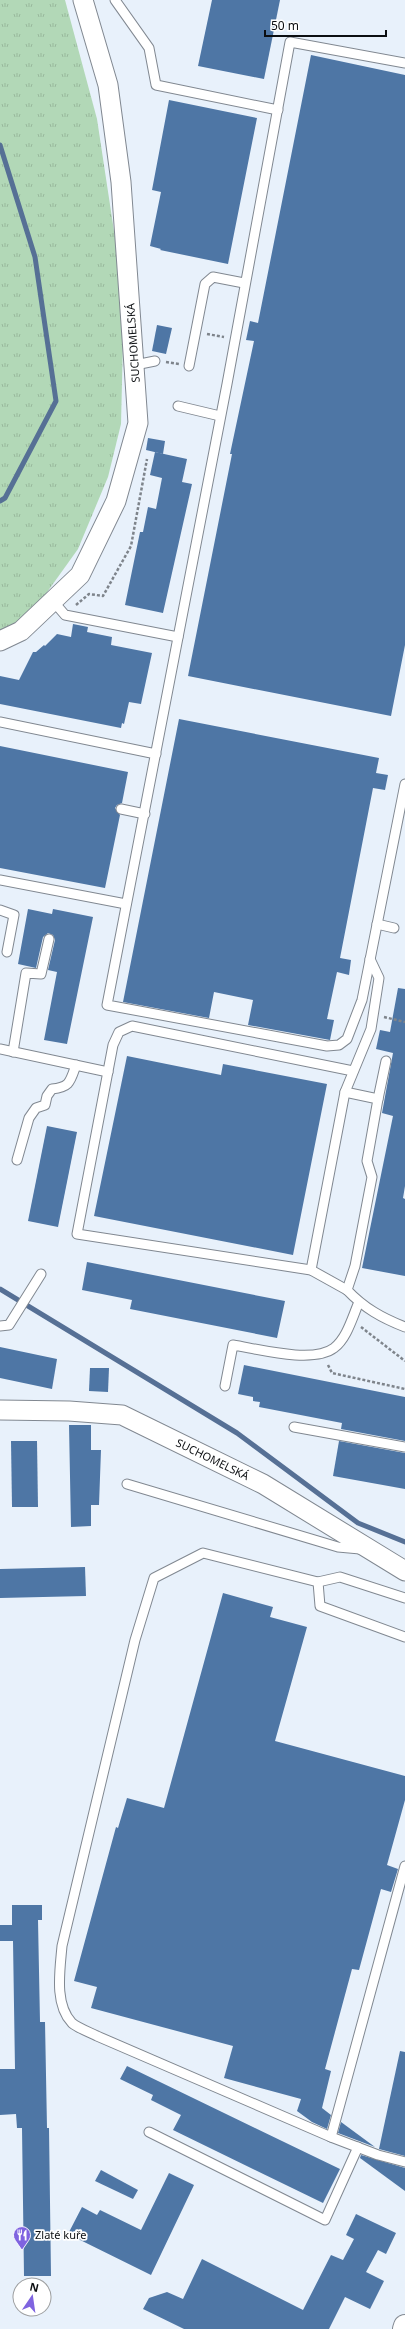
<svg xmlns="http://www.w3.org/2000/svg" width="405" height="2329" font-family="'Noto Sans',sans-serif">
	<defs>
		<pattern id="grass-tufts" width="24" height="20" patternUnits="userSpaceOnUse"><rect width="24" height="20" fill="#b2d8b7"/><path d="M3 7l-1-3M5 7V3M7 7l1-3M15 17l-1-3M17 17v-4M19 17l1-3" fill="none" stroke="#98b89c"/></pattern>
	</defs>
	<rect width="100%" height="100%" fill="#e8f1fb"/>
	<polygon fill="url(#grass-tufts)" points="0,0 65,0 97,119 117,251 123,340 121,424 108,477 78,549 30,616 0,631"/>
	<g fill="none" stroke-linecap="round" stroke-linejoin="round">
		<g stroke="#567095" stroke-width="5">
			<polyline points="0,145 35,257 56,401 5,498 0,501"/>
			<polyline points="0,1289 237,1433 358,1523 405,1542"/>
		</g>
	</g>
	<g fill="#4e76a5">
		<polygon points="212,0 280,0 264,79 198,66"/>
		<polygon points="311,55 405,75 405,645 391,716 188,676 232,454 230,454 254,341 246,340 250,321 258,323"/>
		<polygon points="169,100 257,118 228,264 160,250 161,249 150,246 161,192 152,190"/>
		<polygon points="157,325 172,328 166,354 152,351"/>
		<polygon points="148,438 165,441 163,454 146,450"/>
		<polygon points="155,452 187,459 182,482 192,484 163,613 125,605 140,532 143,532 148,507 156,509 162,478 150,475"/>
		<polygon points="73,624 88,627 87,632 112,637 111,645 152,653 141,704 129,702 124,724 122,723 121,728 0,704 0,676 19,680 33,652 36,652 44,645 45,646 57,634 71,637"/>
		<polygon points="179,719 379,758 376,773 388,775 385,790 373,788 340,958 351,960 349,975 337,972 327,1019 334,1020 330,1040 248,1025 253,1000 214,992 209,1018 123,1002"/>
		<polygon points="0,746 128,772 122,803 117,805 115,808 120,815 105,888 0,868"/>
		<polygon points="28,909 52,914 53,909 93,917 67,1044 44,1040 57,972 48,970 55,940 53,935 48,933 43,937 36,968 18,964"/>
		<polygon points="398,988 405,989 405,1186 403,1198 405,1199 405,1276 362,1268 393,1116 382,1113 393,1053 376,1049 380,1030 390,1032"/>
		<polygon points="127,1056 221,1075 223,1064 327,1084 293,1255 94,1216"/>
		<polygon points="47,1126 77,1132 58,1227 28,1221"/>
		<polygon points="87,1262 285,1301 277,1338 130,1309 132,1300 82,1290"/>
		<polygon points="0,1347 57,1359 52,1389 0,1378"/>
		<polygon points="244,1365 405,1397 405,1441 341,1429 342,1423 259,1407 260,1402 253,1401 253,1397 238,1394"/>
		<polygon points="90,1368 109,1368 108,1392 89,1391"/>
		<polygon points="69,1425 91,1425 91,1450 101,1450 99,1505 91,1505 91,1526 71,1527"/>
		<polygon points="11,1441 37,1441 38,1507 12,1507"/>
		<polygon points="339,1441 405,1453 405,1489 333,1476"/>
		<polygon points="85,1567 86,1596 0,1598 0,1569"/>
		<polygon points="223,1593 273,1607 270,1617 307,1627 275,1741 405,1776 405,1800 387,1865 398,1869 391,1892 381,1889 359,1970 352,1969 325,2069 331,2071 322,2108 331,2115 327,2129 312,2122 297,2111 301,2099 224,2078 233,2046 91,2008 97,1987 74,1981 116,1827 118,1828 127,1798 164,1808"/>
		<polygon points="12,1905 42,1905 42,1920 38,1920 40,2022 45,2022 47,2128 49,2128 51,2276 24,2276 22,2128 17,2128 16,2114 0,2115 0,2069 15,2069 13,1941 0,1941 0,1925 12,1925"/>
		<polygon points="400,2051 405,2052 405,2156 379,2149"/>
		<polygon points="127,2066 340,2169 323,2203 173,2130 181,2115 151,2100 153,2095 120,2079"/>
		<polygon points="341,2122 375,2147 338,2133"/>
		<polygon points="361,2155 405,2168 405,2191 360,2158"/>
		<polygon points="101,2170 138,2190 133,2199 95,2181"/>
		<polygon points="169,2173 194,2185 151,2275 68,2234 82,2207 97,2215 100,2210 141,2230"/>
		<polygon points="356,2214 396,2233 386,2254 378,2250 366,2272 384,2281 370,2309 345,2297 329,2329 184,2329 143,2309 149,2298 167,2292 183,2299 202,2259 303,2310 331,2255 343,2260 354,2239 346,2235"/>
	</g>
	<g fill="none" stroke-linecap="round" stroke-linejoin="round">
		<g stroke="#818891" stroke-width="11">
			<g id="service">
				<polyline points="115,0 149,48 156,85 278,110"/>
				<polyline points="405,63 290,42 227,384 107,1005 327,1046 339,1045 347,1039 362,1000 405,784"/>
				<polyline points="135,365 155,361"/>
				<polyline points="189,366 205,284 213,277 244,283"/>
				<polyline points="178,406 220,416"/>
				<polyline points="53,601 65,615 178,637"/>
				<polyline points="0,722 156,754"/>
				<polyline points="121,809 145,814"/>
				<polyline points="0,880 126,904"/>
				<polyline points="0,910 14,915 7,952"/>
				<polyline points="377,924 394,928"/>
				<polyline points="0,1049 108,1072"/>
				<polyline points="13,1052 26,973 41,974 49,939"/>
				<path d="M345 1092 378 1099 367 1161 372 1177 355 1266 347 1290C364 1308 382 1318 405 1327"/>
				<polyline points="378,1099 386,1061"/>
				<path d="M17 1160 29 1118 36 1108 45 1105 47 1096 52 1089C70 1087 70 1082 76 1065"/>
				<polyline points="311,1270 345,1092 371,1029 379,978 370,959"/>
				<polyline points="347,1290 311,1270 77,1234 113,1045 119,1032 132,1026 353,1071"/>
				<polyline points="0,1326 9,1325 41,1274"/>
				<path d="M225 1386 233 1345C258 1349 313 1364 334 1348 347 1338 352 1318 359 1302"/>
				<polyline points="294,1427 405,1447"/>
				<polyline points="127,1484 338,1547 360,1549"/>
				<polyline points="318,1582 320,1606 405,1637"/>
				<path d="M405 1598 340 1577 318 1582 203 1553 154 1578 135 1640 62 1946C60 1970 54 2004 72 2023 78 2028 89 2032 97 2036L331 2137 378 2155 405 2162"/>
				<polyline points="149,2132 325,2220 358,2147"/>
				<polyline points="331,2137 405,1866"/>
			</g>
		</g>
		<g stroke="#818891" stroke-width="21">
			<g id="minor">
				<polyline points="0,641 21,631 80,575 116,501 138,423 121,182 108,85 83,0"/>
				<path id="s1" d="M0 1410 69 1411 122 1415 263 1484 405 1571"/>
			</g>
		</g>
		<g stroke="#818891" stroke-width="24">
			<polyline id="tertiary" points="404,2329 405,2326"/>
		</g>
		<g stroke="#7e848b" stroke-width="2.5" stroke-dasharray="3 2" stroke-linecap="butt">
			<polyline points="207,334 224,337"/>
			<polyline points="166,362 179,364"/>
			<polyline points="76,605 89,594 103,596 131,546 147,459"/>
			<polyline points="384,1017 405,1022"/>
			<polyline points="361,1327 405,1361"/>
			<polyline points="328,1365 332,1373 405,1389"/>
		</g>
		<use href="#service" stroke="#fff" stroke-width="9"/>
		<use href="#minor" stroke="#fff" stroke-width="19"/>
		<use href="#tertiary" stroke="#fff" stroke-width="22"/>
	</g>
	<defs>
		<g id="restaurant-pin" transform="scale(0.9)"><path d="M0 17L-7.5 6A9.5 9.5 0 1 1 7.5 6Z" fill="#7f64e0" stroke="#fff"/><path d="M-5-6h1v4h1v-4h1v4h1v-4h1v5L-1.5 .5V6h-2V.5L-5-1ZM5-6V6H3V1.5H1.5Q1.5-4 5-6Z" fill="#fff"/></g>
	</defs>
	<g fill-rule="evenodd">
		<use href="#restaurant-pin" x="22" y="2235"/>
	</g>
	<g text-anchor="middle" stroke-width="3.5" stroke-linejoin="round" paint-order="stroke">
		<g font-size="11" fill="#0b0e11" stroke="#fff">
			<text transform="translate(133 343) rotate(-94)" y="4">SUCHOMELSKÁ</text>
			<text dy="4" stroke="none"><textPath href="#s1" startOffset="223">SUCHOMELSKÁ</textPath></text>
		</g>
		<g font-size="11" fill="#0b0e11" stroke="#fff" text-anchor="start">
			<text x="35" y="2239">Zlaté kuře</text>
		</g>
	</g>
	<g transform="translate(32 2297) rotate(13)"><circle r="19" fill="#ffffff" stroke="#9d9fa0"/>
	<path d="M0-3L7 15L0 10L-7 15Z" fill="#7f64e0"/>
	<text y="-6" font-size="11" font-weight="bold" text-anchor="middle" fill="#0b0e11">N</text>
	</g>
	<path d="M265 30v6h121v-6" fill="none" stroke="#0b0e11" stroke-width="2"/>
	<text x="271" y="30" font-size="12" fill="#0b0e11" stroke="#ffffff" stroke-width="3" paint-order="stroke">50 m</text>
</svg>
